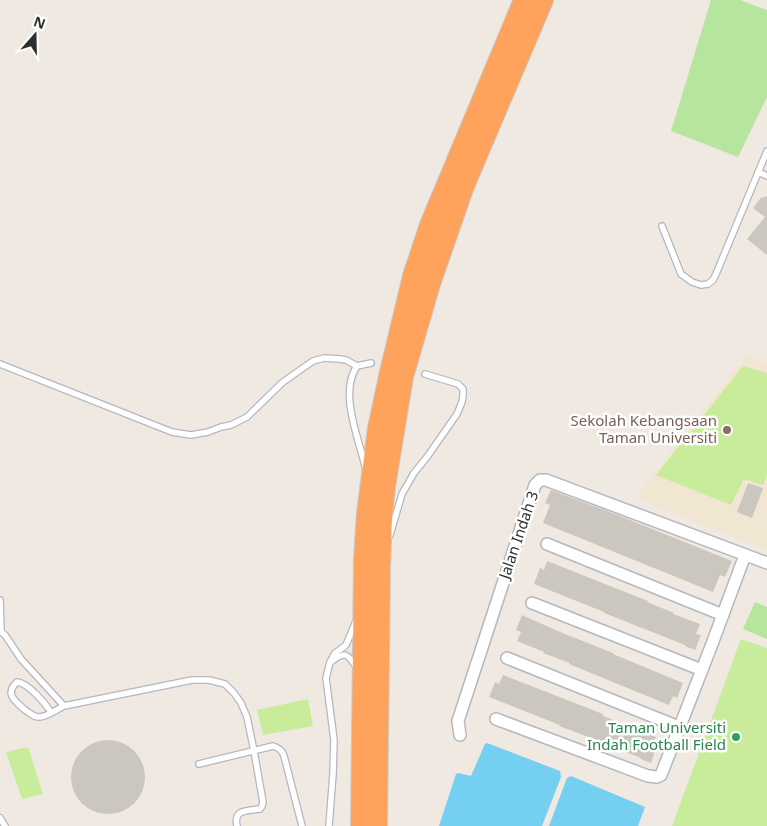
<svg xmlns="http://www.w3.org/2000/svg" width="767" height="826" font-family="'Noto Sans',sans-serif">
	<rect width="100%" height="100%" fill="#efe9e1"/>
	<polygon fill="#f0e6d1" points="746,355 767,363 767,551 635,498"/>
	<g fill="#b6e59e">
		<polygon points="711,0 740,0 767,10 767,97 738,157 671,131"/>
		<polygon points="755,602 767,607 767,639 743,629"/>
	</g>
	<g fill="#c9ec9a">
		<polygon points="743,366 767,373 767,474 763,485 744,479 731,505 656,475"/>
		<polygon points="741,639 767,648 767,826 672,826"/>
		<polygon points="308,699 313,726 263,735 257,710"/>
		<polygon points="28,747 43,794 22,799 6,752"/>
	</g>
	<g fill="#75cff0">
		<polygon points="487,743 560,771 561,777 542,826 439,826 456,774 458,773 471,776 485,744"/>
		<polygon points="571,776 645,807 638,826 549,826 567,778"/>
	</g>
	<g fill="#cbc7bf">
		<polygon points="767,196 767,255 747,239 765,217 753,208 761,198"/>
		<polygon points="748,483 763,488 752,518 737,512"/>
		<polygon points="551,490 615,514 732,561 725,577 720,575 713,592 543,523 550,505 545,503"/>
		<polygon points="547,561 648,601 647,602 674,613 673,614 700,624 696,634 701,635 695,650 685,646 685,645 604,613 604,612 534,584 540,568 544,570"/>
		<polygon points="522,615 560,632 613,653 613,654 683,683 677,698 673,696 669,705 569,664 570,663 543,653 544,652 517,641 521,632 516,630"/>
		<polygon points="503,675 603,714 603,716 656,737 652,747 656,748 651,763 640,759 641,758 613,747 613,746 559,726 560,725 489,697 495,682 499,684"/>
		<circle cx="108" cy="777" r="37"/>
	</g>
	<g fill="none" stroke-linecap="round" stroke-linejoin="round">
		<g stroke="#b4b7c1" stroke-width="8">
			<g id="lane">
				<polyline points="758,172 767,176"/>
				<polyline points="662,226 681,274 692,282 701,285 708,284 713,280 716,274 767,151"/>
				<polyline points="0,364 172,432 191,435 208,432 221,427 231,425 247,417 283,382 313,361 324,358 340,359 346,360 357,366 371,363"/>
				<path d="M357 366C339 393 358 436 365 466"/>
				<polyline points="390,535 402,494 414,473 427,457 457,414 462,402 463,395 463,389 458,384 425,374"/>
				<polyline points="0,600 1,631"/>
				<path d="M0 631 5 635 21 659 64 706 192 680H209L225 684 234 693 241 703 247 717 254 751 263 802 262 806 260 809C247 811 233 809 237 826"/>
				<path d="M332 661C346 650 348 655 357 668"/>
				<path d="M51 712C45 703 28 683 17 682 4 694 15 701 25 710 30 713 33 717 39 717 47 717 57 709 64 706"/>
				<path d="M199 764 273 746C279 748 282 750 284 756L302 826"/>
				<polyline points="0,818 5,826"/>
				<polyline points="329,826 333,774 334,740 326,678 330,662 335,653 341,649 346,645 356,621"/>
			</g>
		</g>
		<g stroke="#b4b7c1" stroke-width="14">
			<g id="street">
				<polyline points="547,544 723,615"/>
				<polyline points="532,603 702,670"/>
				<polyline points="507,658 679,727"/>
				<polyline points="496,719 648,776 657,777 661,775 712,644 745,555"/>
				<polyline points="460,735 458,721 535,485 540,480 546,480 767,563"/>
			</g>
		</g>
		<g stroke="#c9c9c9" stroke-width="22">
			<g id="highway">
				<polyline points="361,826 364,559 367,513 378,428 390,372 413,276 430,225 450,177 524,0"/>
				<polyline points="377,826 380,568 382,517 385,487 403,377 430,284 464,186 543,0"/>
			</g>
		</g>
		<use href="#lane" stroke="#fff" stroke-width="5.5"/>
		<use href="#street" stroke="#fff" stroke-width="11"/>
		<use href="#highway" stroke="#ffa35c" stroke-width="20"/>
	</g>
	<circle fill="#8d6e63" stroke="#fff" stroke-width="2" cx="727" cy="430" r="5"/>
	<circle fill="#2e9e5b" stroke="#fff" stroke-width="2" cx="736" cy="737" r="5"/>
	<g text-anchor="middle" stroke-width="5" stroke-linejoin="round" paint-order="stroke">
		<g font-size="15" fill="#785e54" stroke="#fff" text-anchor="end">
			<text x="717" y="426">Sekolah Kebangsaan<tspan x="717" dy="17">Taman Universiti</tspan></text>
		</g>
		<g font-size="15" fill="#2e2e2e" stroke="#fff">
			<text transform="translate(519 535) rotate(-71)" y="5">Jalan Indah 3</text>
		</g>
		<g font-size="15" fill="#27864d" stroke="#fff" text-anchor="end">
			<text x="726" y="733">Taman Universiti<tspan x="726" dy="17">Indah Football Field</tspan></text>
		</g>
	</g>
	<g transform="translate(35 35) rotate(20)" stroke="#ffffff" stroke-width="4" paint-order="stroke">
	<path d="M0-4L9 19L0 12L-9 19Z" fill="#2e2e2e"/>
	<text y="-8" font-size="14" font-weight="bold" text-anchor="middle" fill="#2e2e2e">N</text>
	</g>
</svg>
